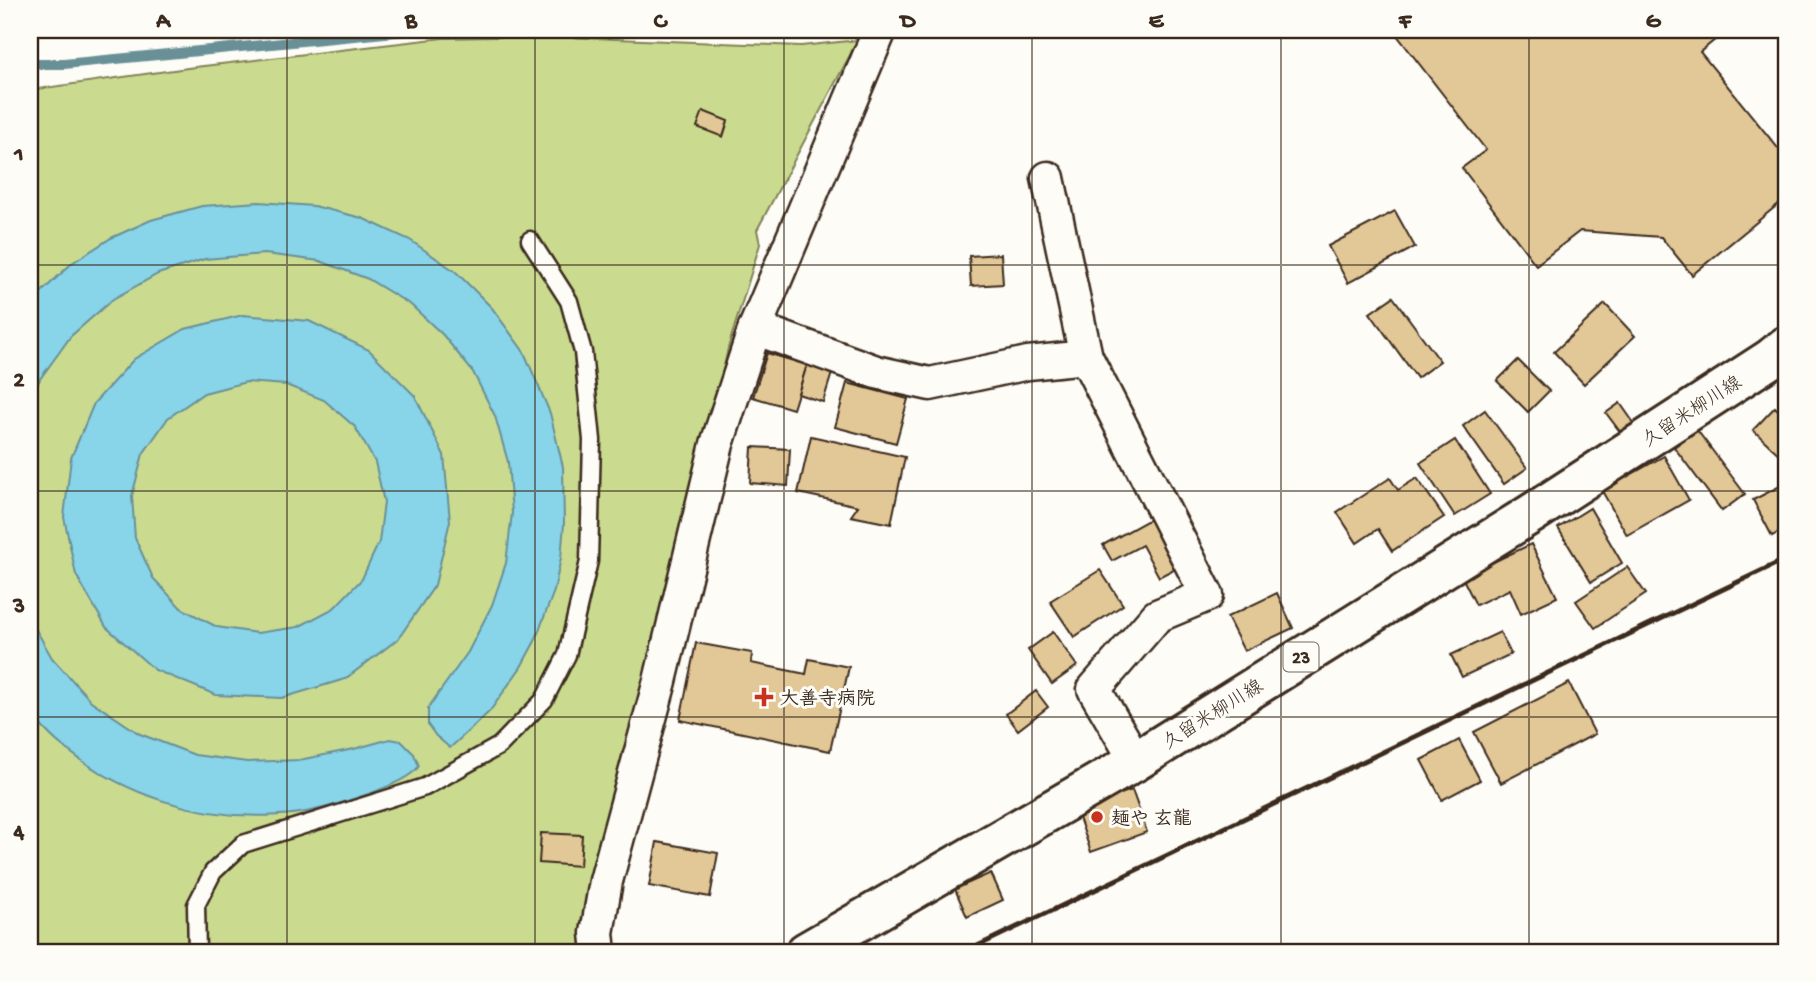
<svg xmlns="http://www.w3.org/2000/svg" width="1816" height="982" font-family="'Gochi Hand','Klee One',sans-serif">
	<rect width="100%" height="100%" fill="#fdfcf7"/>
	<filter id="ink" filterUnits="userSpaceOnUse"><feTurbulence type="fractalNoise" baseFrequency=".0143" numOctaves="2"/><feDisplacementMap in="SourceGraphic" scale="14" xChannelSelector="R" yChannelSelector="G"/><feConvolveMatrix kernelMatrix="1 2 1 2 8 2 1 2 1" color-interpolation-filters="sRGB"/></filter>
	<g filter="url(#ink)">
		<polygon fill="#cadb8f" stroke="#828256" stroke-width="2" points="538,36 801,46 858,40 757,230 760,244 728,348 599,952 30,952 30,90 195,67 443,38"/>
		<g fill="#88d4e8" stroke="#699097" stroke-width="2" fill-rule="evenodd">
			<polygon points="259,202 314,206 362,218 410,240 456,272 492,308 524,352 550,413 563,467 564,524 561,558 554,591 535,641 521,667 490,711 450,748 436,736 428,725 428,708 468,652 492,605 506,563 512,513 508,462 495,416 473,372 443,335 411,305 368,279 320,261 265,254 205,259 158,274 113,299 71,336 40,379 30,400 30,303 72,263 111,238 151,220 202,206"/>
			<path d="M243 315 309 321 369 350 415 396 444 455 450 521 435 585 398 639 345 679 282 698 216 695 155 670 106 627 76 575 64 517 71 458 94 403 134 359 185 329ZM246 382 286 385 324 400 355 427 375 462 384 502 379 542 362 579 334 608 298 627 257 633 217 627 181 608 153 578 135 538 132 496 143 454 168 418 204 393Z"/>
			<path d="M30 619 52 658 91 701 140 734 195 755 247 762 299 760 354 749 390 739 401 741 414 754 419 766C410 780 370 794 353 799 330 807 305 814 280 815 201 821 121 795 60 744 49 735 40 724 30 714Z"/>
		</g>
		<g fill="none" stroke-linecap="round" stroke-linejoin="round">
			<polyline stroke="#699097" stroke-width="10" points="30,64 64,64 416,30"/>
		</g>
		<g fill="#e2c797" stroke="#3b2a1e" stroke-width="2">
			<polygon points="1393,30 1717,30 1721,35 1700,52 1786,158 1786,198 1692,275 1661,237 1580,231 1536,265 1462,168 1486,150"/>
			<polygon points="703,111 728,121 723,137 697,127"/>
			<polygon points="1395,211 1415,247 1348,283 1328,246"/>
			<polygon points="1001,254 1003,284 971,286 969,256"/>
			<polygon points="1393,297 1440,361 1417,378 1370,313"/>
			<polygon points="1605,304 1635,336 1584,384 1554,352"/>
			<polygon points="767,353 807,365 793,409 753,397"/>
			<polygon points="1518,360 1549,391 1528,412 1497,381"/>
			<polygon points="807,365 832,373 823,402 798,394"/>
			<polygon points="847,383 908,399 896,443 835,427"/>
			<polygon points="1620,403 1634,423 1621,433 1606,413"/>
			<polygon points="1775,407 1786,418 1786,461 1753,430"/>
			<polygon points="1485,410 1527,468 1504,484 1463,426"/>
			<polygon points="1697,430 1745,494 1722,511 1674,447"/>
			<polygon points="811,436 905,457 891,524 851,516 858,506 798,493"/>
			<polygon points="1455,440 1490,494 1455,516 1420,463"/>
			<polygon points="752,447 790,449 788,486 750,483"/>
			<polygon points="1664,456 1689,500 1627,535 1602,491"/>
			<polygon points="1390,478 1398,490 1417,478 1444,517 1392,551 1378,529 1357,543 1337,512"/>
			<polygon points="1786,483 1786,528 1772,536 1753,500"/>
			<polygon points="1590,508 1622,563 1591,582 1558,528"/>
			<polygon points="1150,519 1176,568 1159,577 1142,545 1112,561 1103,545"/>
			<polygon points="1531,544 1557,597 1521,614 1510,589 1476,605 1462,577"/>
			<polygon points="1627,567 1646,594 1595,628 1576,601"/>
			<polygon points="1100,570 1123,605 1074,637 1050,601"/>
			<polygon points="1277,593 1293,628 1244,651 1227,617"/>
			<polygon points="1053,632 1077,666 1052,684 1028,650"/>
			<polygon points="1500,632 1511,654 1462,677 1451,655"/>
			<polygon points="696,643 752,653 751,663 806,674 809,659 849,667 830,751 680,720"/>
			<polygon points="1569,683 1595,734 1501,783 1474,732"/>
			<polygon points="1036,691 1048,707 1018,730 1006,714"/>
			<polygon points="1459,740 1480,780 1442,800 1421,760"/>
			<polygon points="1132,790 1147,832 1091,852 1076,809"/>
			<polygon points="541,833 582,835 580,866 539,863"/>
			<polygon points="657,842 718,853 710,897 649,886"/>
			<polygon points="991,873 1003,900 967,917 955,889"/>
		</g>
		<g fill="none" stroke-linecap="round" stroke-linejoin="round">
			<g stroke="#3b2a1e" stroke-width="21">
				<polyline id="lane" points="197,952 196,905 213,872 243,844 425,787 499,746 544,700 567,655 589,561 592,440 583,352 569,301 530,240"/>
			</g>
			<g stroke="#3b2a1e" stroke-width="37">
				<g id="street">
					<polyline points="1048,178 1086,357 1207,595 1157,616 1094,689 1136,761"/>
					<polyline points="755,328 876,372 930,384 1028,363 1086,357"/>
					<polyline points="599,952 597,933 606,881 660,681 717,444 755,328 880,30"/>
				</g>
			</g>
			<g stroke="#3b2a1e" stroke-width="44">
				<polyline id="primary" points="806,952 1136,761 1531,514 1770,359 1786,346"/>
			</g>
			<use href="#lane" stroke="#fdfcf7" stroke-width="16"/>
			<use href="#street" stroke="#fdfcf7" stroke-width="32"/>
			<use href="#primary" stroke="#fdfcf7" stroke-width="38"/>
			<polyline stroke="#3b2a1e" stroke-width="5" points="965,952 1786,559"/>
		</g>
	</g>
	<path fill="none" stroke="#3b2a1e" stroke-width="2" stroke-opacity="0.55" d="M287 30V952M535 30V952M784 30V952M1032 30V952M1281 30V952M1529 30V952M30 265H1786M30 491H1786M30 717H1786"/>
	<g fill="#c8321e" stroke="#fdfcf7" stroke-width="2.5">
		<path d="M760.5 686.5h7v7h7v7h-7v7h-7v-7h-7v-7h7z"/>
		<circle cx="1097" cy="817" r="7"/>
	</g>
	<g text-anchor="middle" stroke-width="6" stroke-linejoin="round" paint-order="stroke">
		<rect fill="#fdfcf7" stroke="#75695f" stroke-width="2" x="1283.5" y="642.5" width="35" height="29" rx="5"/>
		<g font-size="18" font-weight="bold" fill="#3b2a1e">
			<text x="1301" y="663">23</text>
		</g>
		<g font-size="19" fill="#3b2a1e" stroke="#fdfcf7">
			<text transform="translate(1691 410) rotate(-33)" y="7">久留米柳川線</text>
			<text transform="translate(1212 713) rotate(-32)" y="7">久留米柳川線</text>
		</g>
		<g font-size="19" font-weight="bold" fill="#3b2a1e" stroke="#fdfcf7" text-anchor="start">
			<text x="780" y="704">大善寺病院</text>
			<text x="1111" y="824">麺や 玄龍</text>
		</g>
	</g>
	<rect width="1816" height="982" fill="none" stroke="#fdfcf7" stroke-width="77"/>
	<rect x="38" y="38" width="1740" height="906" fill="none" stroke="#3b2a1e" stroke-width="2.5"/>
	<g font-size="23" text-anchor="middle" font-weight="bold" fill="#3b2a1e">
		<text x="163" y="27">A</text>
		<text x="411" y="27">B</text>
		<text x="660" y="27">C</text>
		<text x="908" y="27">D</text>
		<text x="1156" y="27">E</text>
		<text x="1405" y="27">F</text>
		<text x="1653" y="27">G</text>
		<text x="19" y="160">1</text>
		<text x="19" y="386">2</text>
		<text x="19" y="612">3</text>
		<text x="19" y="838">4</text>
	</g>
</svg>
